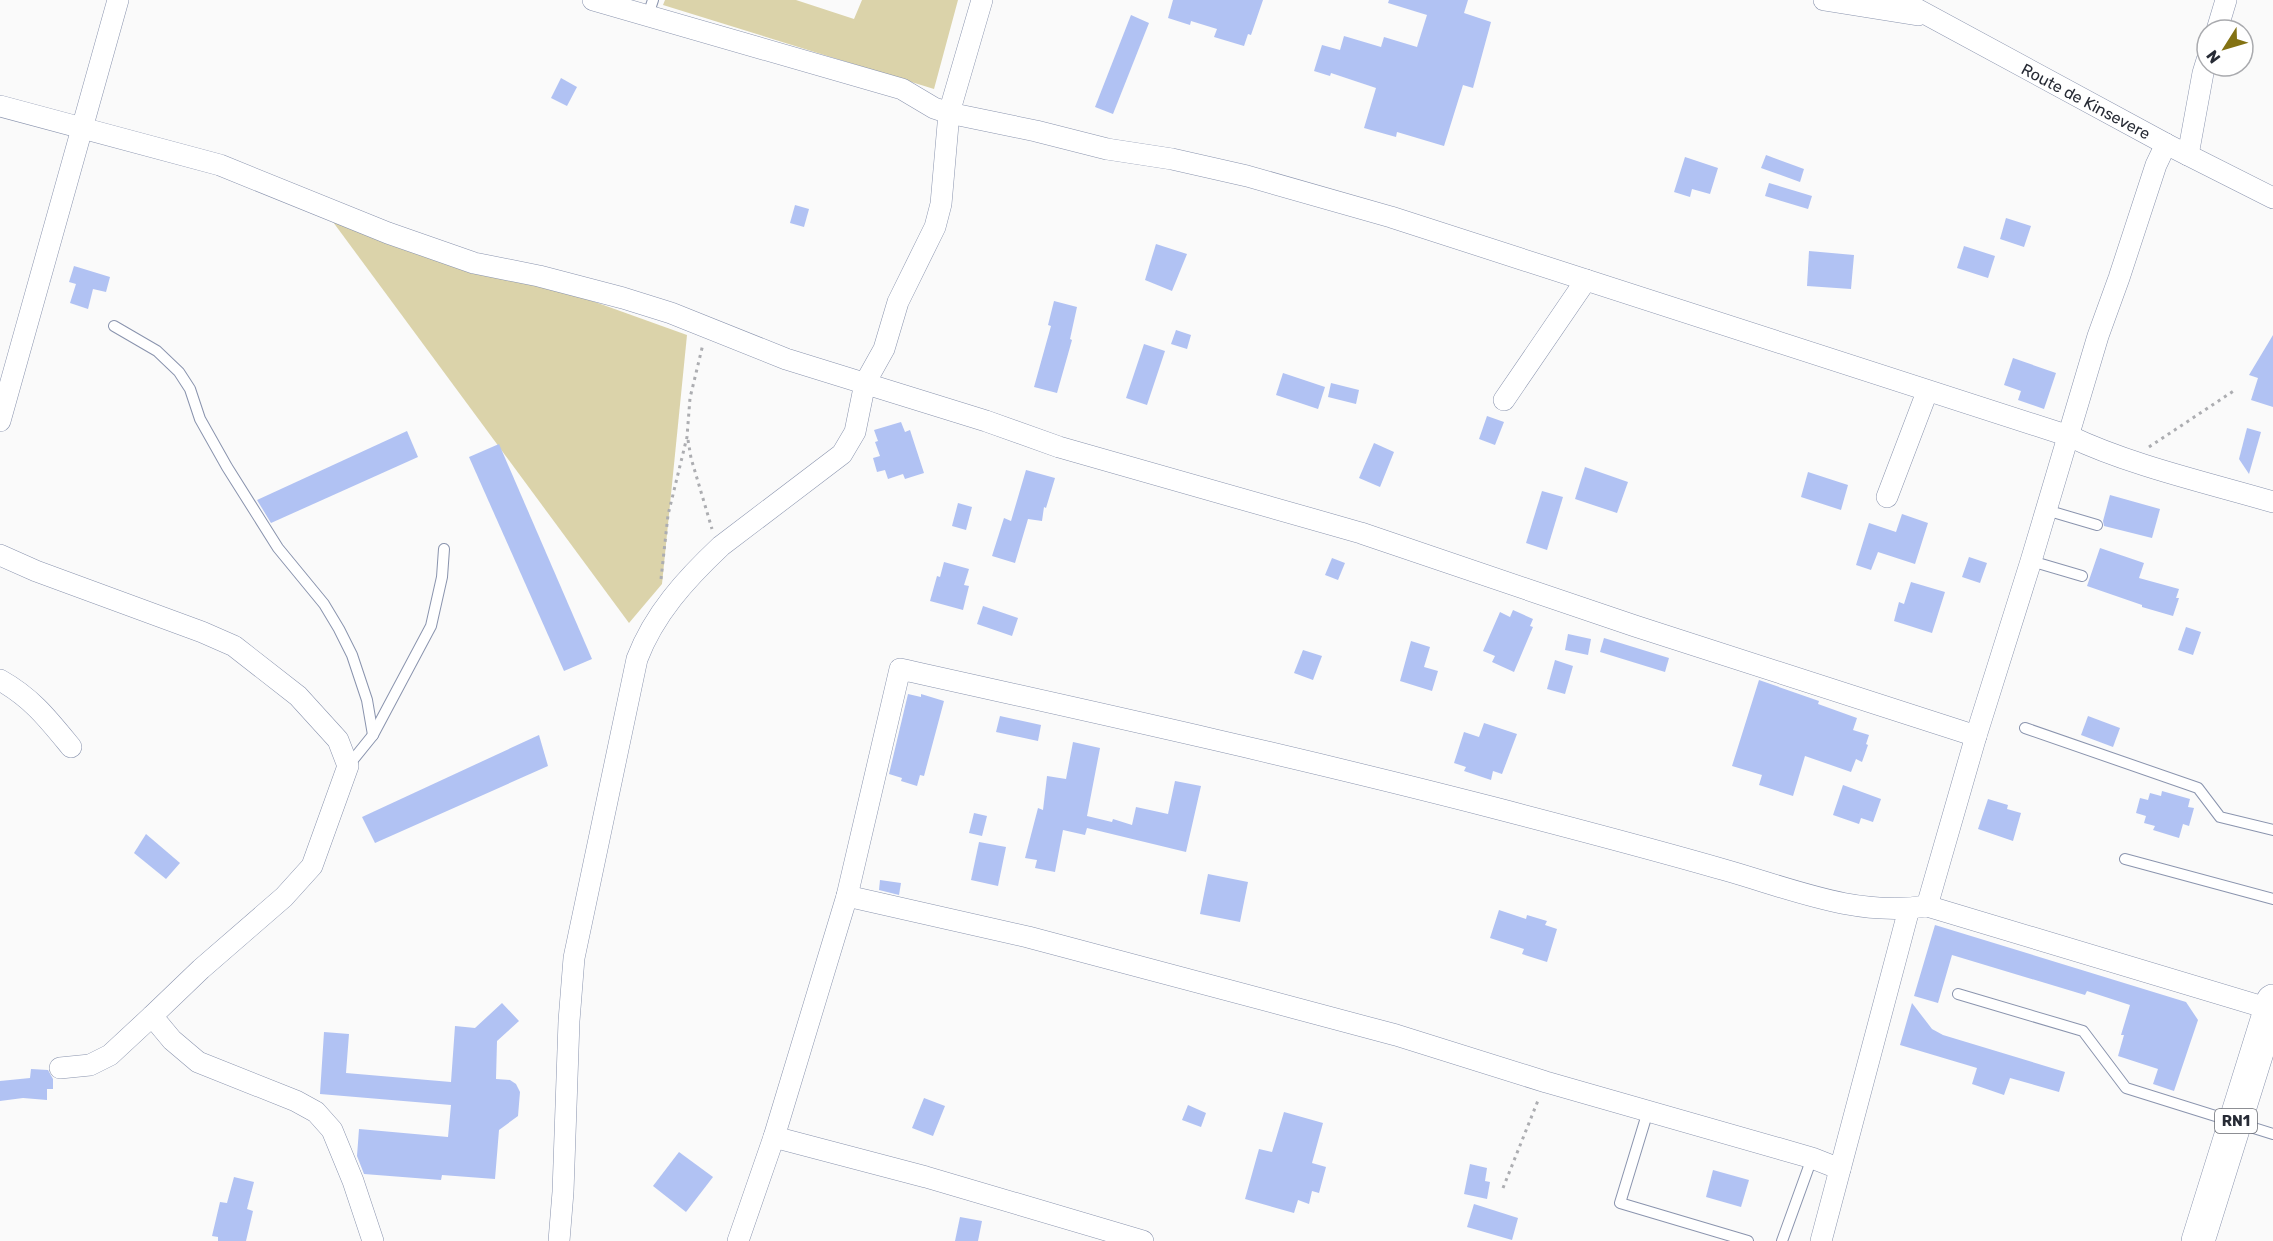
<svg xmlns="http://www.w3.org/2000/svg" width="2273" height="1241" font-family="Rubik,sans-serif">
	<rect width="100%" height="100%" fill="#fafafa"/>
	<g fill="#dbd3aa">
		<polygon points="665,0 796,0 854,19 862,0 958,0 934,89 663,5"/>
		<polygon points="319,203 687,335 662,584 629,623"/>
	</g>
	<g fill="#b1c2f3">
		<polygon points="1173,0 1263,0 1251,35 1248,34 1244,46 1214,37 1217,29 1191,21 1190,25 1168,18"/>
		<polygon points="1389,0 1468,0 1464,13 1491,22 1473,88 1463,85 1444,146 1397,132 1396,137 1364,128 1376,88 1331,73 1330,76 1314,71 1322,45 1340,50 1344,36 1381,47 1384,37 1417,47 1427,15 1388,3"/>
		<polygon points="1131,15 1149,23 1113,114 1095,107"/>
		<polygon points="561,78 577,87 567,106 551,98"/>
		<polygon points="1766,155 1804,169 1800,182 1761,168"/>
		<polygon points="1685,157 1718,168 1710,194 1692,189 1690,197 1674,192"/>
		<polygon points="1769,183 1812,196 1808,209 1765,196"/>
		<polygon points="795,205 809,209 804,227 790,223"/>
		<polygon points="2006,218 2031,226 2024,247 2000,239"/>
		<polygon points="1156,244 1187,254 1172,291 1145,280"/>
		<polygon points="1964,246 1995,256 1988,278 1957,268"/>
		<polygon points="1809,251 1854,255 1851,289 1807,286"/>
		<polygon points="74,266 110,277 106,292 93,289 88,309 70,303 76,284 69,282"/>
		<polygon points="1054,301 1077,307 1070,339 1072,340 1057,393 1034,387 1051,326 1048,325"/>
		<polygon points="1176,330 1191,335 1187,349 1171,344"/>
		<polygon points="2273,335 2273,407 2251,400 2258,378 2249,375"/>
		<polygon points="1144,344 1165,351 1147,405 1126,398"/>
		<polygon points="2013,358 2056,373 2044,409 2018,400 2021,391 2004,385"/>
		<polygon points="1283,373 1325,387 1318,409 1276,395"/>
		<polygon points="1331,383 1359,390 1356,404 1328,397"/>
		<polygon points="1487,416 1504,422 1495,445 1479,439"/>
		<polygon points="901,422 905,432 910,430 924,473 905,479 903,474 888,479 885,470 877,472 873,458 880,456 875,442 878,441 874,430"/>
		<polygon points="2247,428 2261,432 2249,474 2239,459"/>
		<polygon points="407,431 418,457 271,523 257,500"/>
		<polygon points="1374,443 1394,452 1380,487 1359,478"/>
		<polygon points="499,444 592,659 564,671 469,457"/>
		<polygon points="1585,467 1628,482 1617,513 1575,499"/>
		<polygon points="1026,470 1055,478 1046,508 1044,507 1042,521 1028,519 1015,563 992,556 1004,518 1011,521"/>
		<polygon points="1808,472 1848,485 1841,510 1801,497"/>
		<polygon points="1542,491 1563,497 1547,550 1526,543"/>
		<polygon points="2110,495 2160,509 2152,538 2104,526 2103,521"/>
		<polygon points="958,503 972,507 966,530 952,526"/>
		<polygon points="1902,514 1928,523 1915,564 1878,552 1871,570 1856,565 1869,523 1896,532"/>
		<polygon points="2100,548 2144,563 2139,578 2179,589 2176,598 2179,598 2173,616 2142,607 2142,605 2087,586"/>
		<polygon points="1969,557 1987,563 1980,583 1962,577"/>
		<polygon points="1332,558 1345,563 1338,580 1325,575"/>
		<polygon points="944,562 969,569 964,585 969,586 963,610 930,601 937,576 940,577"/>
		<polygon points="1911,582 1945,592 1932,633 1894,621 1899,602 1904,604"/>
		<polygon points="983,606 1018,618 1012,636 977,624"/>
		<polygon points="1513,610 1533,619 1530,626 1533,627 1514,672 1492,662 1495,656 1483,651 1500,612 1510,617"/>
		<polygon points="2186,627 2201,632 2193,655 2178,650"/>
		<polygon points="1568,634 1591,639 1588,655 1565,650"/>
		<polygon points="1604,638 1669,658 1665,672 1600,652"/>
		<polygon points="1411,641 1430,647 1424,667 1438,671 1432,691 1400,681"/>
		<polygon points="1303,650 1322,656 1313,680 1294,673"/>
		<polygon points="1555,660 1573,666 1565,694 1547,689"/>
		<polygon points="1759,680 1819,701 1818,704 1857,718 1853,730 1869,735 1866,744 1868,745 1862,762 1856,759 1851,772 1805,756 1793,796 1759,785 1762,775 1732,766"/>
		<polygon points="908,694 921,697 921,694 944,701 924,776 920,775 917,786 901,781 902,778 889,774"/>
		<polygon points="1000,716 1041,725 1038,741 996,732"/>
		<polygon points="2088,716 2120,728 2113,747 2081,735"/>
		<polygon points="1484,723 1517,734 1502,774 1493,771 1491,780 1464,771 1466,767 1454,763 1464,732 1479,737"/>
		<polygon points="539,735 548,766 375,843 362,817"/>
		<polygon points="1073,742 1100,748 1087,816 1112,822 1113,819 1132,825 1136,807 1168,814 1175,781 1201,786 1186,852 1087,828 1085,835 1063,830 1055,872 1035,868 1037,860 1025,858 1038,808 1043,810 1047,776 1066,779"/>
		<polygon points="1843,785 1881,799 1873,822 1861,818 1859,824 1833,815"/>
		<polygon points="2162,791 2190,799 2188,807 2194,808 2189,826 2183,824 2179,838 2153,830 2155,826 2144,823 2146,816 2136,813 2140,798 2148,800 2150,793 2161,796"/>
		<polygon points="1988,799 2008,805 2007,809 2021,813 2013,841 1978,829"/>
		<polygon points="974,813 987,816 982,836 969,833"/>
		<polygon points="146,834 180,863 166,879 134,853"/>
		<polygon points="979,842 1006,847 998,886 971,880"/>
		<polygon points="1208,874 1248,882 1240,922 1200,914"/>
		<polygon points="880,880 901,883 899,895 879,890"/>
		<polygon points="1499,910 1526,919 1527,915 1547,921 1545,925 1557,929 1547,962 1522,954 1524,949 1490,938"/>
		<polygon points="1935,925 2186,1002 2198,1020 2174,1091 2153,1084 2158,1069 2118,1056 2124,1035 2121,1035 2130,1005 2087,991 2085,995 1952,955 1938,1003 1914,996"/>
		<polygon points="502,1003 519,1021 497,1041 496,1079 510,1080 516,1084 520,1092 518,1116 499,1130 495,1179 442,1175 441,1180 364,1174 357,1156 359,1129 448,1137 451,1105 320,1094 324,1032 349,1034 346,1073 451,1082 455,1026 475,1028"/>
		<polygon points="1912,1003 1932,1029 1943,1035 2065,1072 2059,1092 2010,1078 2004,1095 1972,1084 1977,1068 1900,1045"/>
		<polygon points="31,1069 48,1070 53,1079 53,1089 47,1089 47,1100 23,1098 0,1101 0,1081 30,1078"/>
		<polygon points="924,1098 945,1106 933,1136 912,1128"/>
		<polygon points="1188,1105 1206,1113 1201,1127 1182,1120"/>
		<polygon points="1284,1112 1323,1123 1312,1163 1326,1167 1319,1193 1312,1191 1309,1204 1298,1200 1294,1213 1245,1199 1259,1149 1272,1152"/>
		<polygon points="679,1152 713,1177 686,1212 653,1186"/>
		<polygon points="1470,1164 1487,1168 1485,1181 1490,1182 1487,1199 1464,1194"/>
		<polygon points="1713,1170 1749,1180 1741,1207 1706,1197"/>
		<polygon points="234,1177 254,1182 247,1209 253,1211 246,1241 218,1241 218,1237 212,1236 220,1202 227,1203"/>
		<polygon points="1474,1204 1518,1218 1512,1240 1467,1227"/>
		<polygon points="960,1217 982,1221 978,1241 955,1241"/>
	</g>
	<g fill="none" stroke-linecap="round" stroke-linejoin="round">
		<g stroke="#8a94ae" stroke-width="12">
			<g id="service">
				<polyline points="648,15 653,0"/>
				<polyline points="114,326 157,351 179,372 190,389 200,419 227,467 278,548 324,604 339,629 352,655 367,700 373,735"/>
				<polyline points="2046,510 2097,525"/>
				<polyline points="2031,561 2082,576"/>
				<polyline points="2025,728 2198,788 2220,817 2273,830"/>
				<polyline points="348,766 373,735 431,626 442,577 444,549"/>
				<polyline points="2125,859 2273,899"/>
				<polyline points="1958,994 2083,1031 2126,1088 2273,1134"/>
				<polyline points="1648,1111 1620,1203 1748,1241"/>
				<polyline points="1782,1241 1812,1158"/>
			</g>
		</g>
		<g stroke="#8a94ae" stroke-width="22">
			<g id="minor">
				<path d="M593 0 902 89 934 108 949 113 1036 131 1107 149 1172 159 1247 176 1391 217 2069 436C2129 465 2208 483 2273 502"/>
				<polyline points="1824,0 1918,15"/>
				<polyline points="1900,0 2166,144 2273,198"/>
				<polyline points="2217,30 2226,0"/>
				<polyline points="0,106 220,165 388,233 474,263 539,276 623,298 671,313 786,359 986,421 1059,447 1361,533 1635,626 1976,736"/>
				<polyline points="2188,155 2203,73 2207,60"/>
				<polyline points="1504,400 1586,280"/>
				<polyline points="0,421 118,0"/>
				<polyline points="1887,497 1927,392"/>
				<polyline points="0,555 36,571 202,632 234,646 298,696 338,740 348,766 312,866 284,897 201,969 152,1016 172,1040 198,1062 296,1101 316,1112 332,1130 353,1181 373,1241"/>
				<path d="M0 680C32 698 48 719 71 747"/>
				<polyline points="847,896 1028,937 1396,1035 1546,1082 1812,1158 1840,1169"/>
				<polyline points="1927,906 1976,736 2031,561 2098,336 2119,278 2156,165 2166,144"/>
				<polyline points="60,1068 90,1065 110,1055 152,1016"/>
				<polyline points="774,1137 926,1177 1143,1241"/>
				<path d="M559 1241 563 1192 569 1021 574 958 637 659C654 614 686 579 721 546L842 454 855 432 865 383 884 349 898 302 935 227 941 204 949 113 982 0"/>
				<path d="M738 1241 774 1137 847 896 900 669C1098 713 1298 757 1495 808 1572 828 1649 848 1725 870 1792 889 1856 917 1927 906L2270 1009"/>
				<polyline points="1821,1241 1909,909"/>
			</g>
		</g>
		<g stroke="#8a94ae" stroke-width="34">
			<polyline id="trunk" points="2198,1241 2273,1001"/>
		</g>
		<g stroke="#acadb1" stroke-width="3" stroke-dasharray="3 4.5" stroke-linecap="butt">
			<polyline points="688,440 691,458 712,529"/>
			<polyline points="2149,447 2235,390"/>
			<polyline points="661,579 668,515 687,437 690,398 703,344"/>
			<polyline points="1503,1188 1539,1098"/>
		</g>
		<use href="#service" stroke="#fff" stroke-width="10"/>
		<use href="#minor" stroke="#fff" stroke-width="21"/>
		<use href="#trunk" stroke="#fff" stroke-width="33"/>
	</g>
	<g text-anchor="middle" stroke-width="5" stroke-linejoin="round" paint-order="stroke">
		<rect fill="#fff" stroke="#686b72" stroke-width="1.5" x="2215" y="1109" width="42" height="24" rx="4.5"/>
		<g font-size="15" font-weight="bold" fill="#272b35">
			<text x="2236" y="1126">RN1</text>
		</g>
		<g font-size="16" fill="#272b35" stroke="#fff">
			<text transform="translate(2086 101) rotate(28)" y="6">Route de Kinsevere</text>
		</g>
	</g>
	<g transform="translate(2225 48) rotate(233)"><circle r="28" fill="#ffffff" stroke="#a9aaae" stroke-width="1.5"/>
	<path d="M0-4.5L10 22L0 15L-10 22Z" fill="#837213"/>
	<text y="-9" font-size="16" font-weight="bold" text-anchor="middle" fill="#272b35">N</text>
	</g>
</svg>
